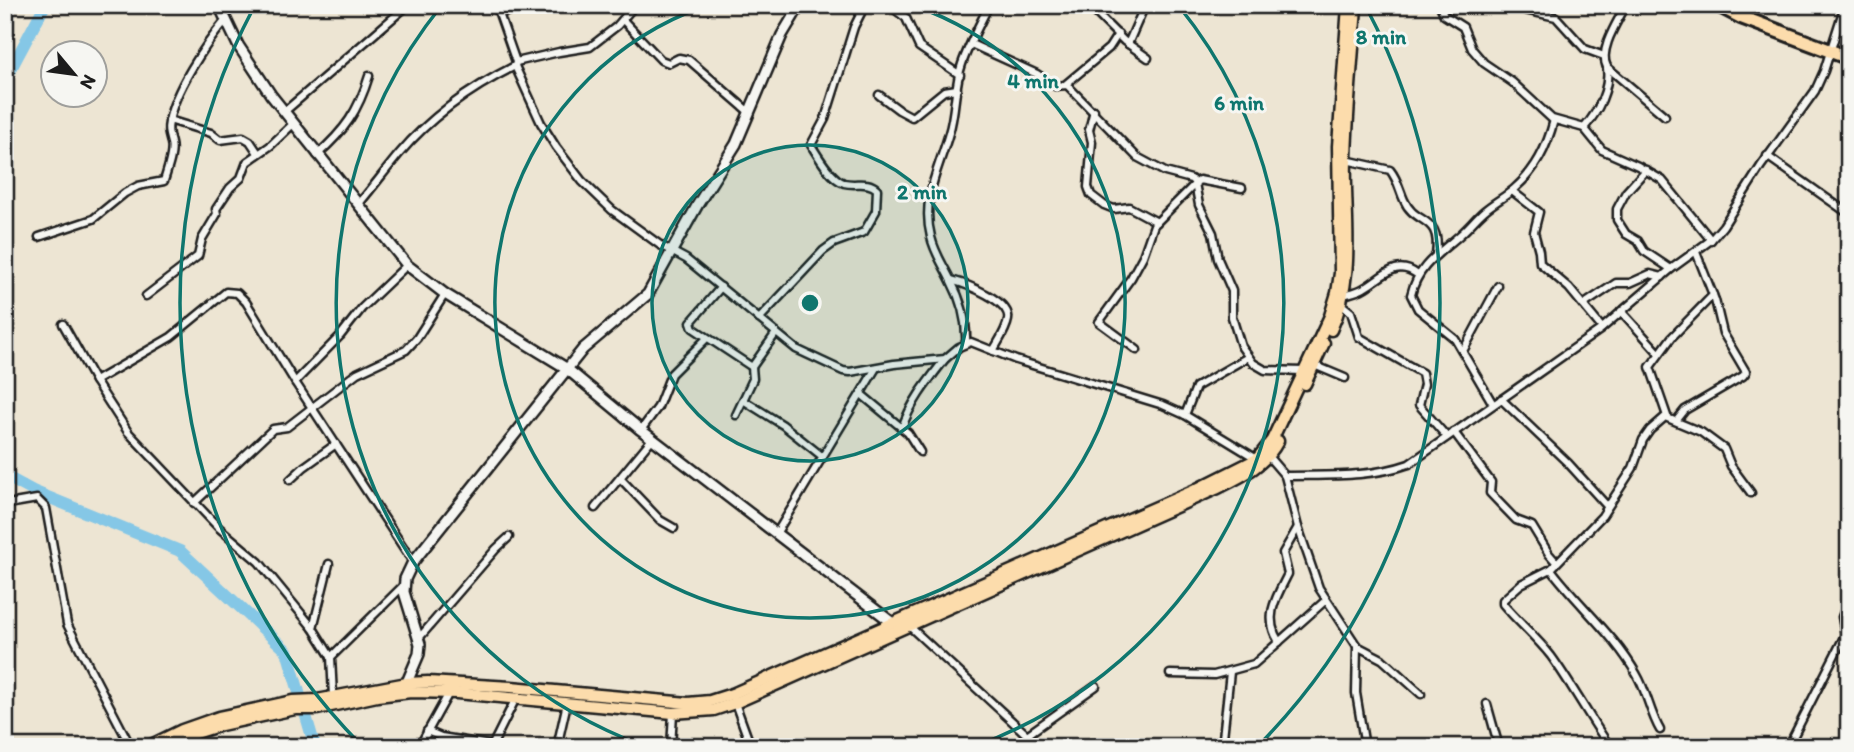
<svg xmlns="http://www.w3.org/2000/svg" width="1854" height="752" font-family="Itim,sans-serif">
	<rect width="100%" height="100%" fill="#ede5d3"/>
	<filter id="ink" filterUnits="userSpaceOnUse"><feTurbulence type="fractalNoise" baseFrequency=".0143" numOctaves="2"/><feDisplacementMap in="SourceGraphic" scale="14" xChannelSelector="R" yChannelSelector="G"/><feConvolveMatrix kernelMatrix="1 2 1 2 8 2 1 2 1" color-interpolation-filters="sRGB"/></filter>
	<g filter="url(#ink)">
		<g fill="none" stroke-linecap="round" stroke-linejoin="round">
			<g stroke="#85c7e6" stroke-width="12">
				<polyline points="5,80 45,5"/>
				<polyline points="5,470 9,478 33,491 180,551 287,651 315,747"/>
			</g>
			<g stroke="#1c1c1c" stroke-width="11">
				<g id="street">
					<polyline points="496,5 516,62 515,66 541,123 556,147 582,181 612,210 660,245 686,259 796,349 843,371 850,372 894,364 945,359 959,347 971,342 1016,360 1163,405 1185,415 1257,459"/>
					<polyline points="889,5 906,18 919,47 960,75"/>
					<polyline points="1088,5 1124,41 1148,58"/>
					<polyline points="1440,5 1444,15 1463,27 1472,49 1484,63 1512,82 1552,119 1584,128 1602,150 1638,166 1662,180 1711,240"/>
					<path d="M1626 5C1618 21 1598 50 1607 67L1665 116"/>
					<polyline points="1516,8 1556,17 1585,49 1604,56"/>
					<polyline points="500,14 527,5"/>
					<polyline points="1735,14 1740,5"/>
					<polyline points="623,20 661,60 669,63 679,58 689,60 749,112"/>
					<polyline points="971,44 1037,74 1055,86 1067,85 1137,157 1165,172 1191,179 1195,183 1199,205 1213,233 1218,259 1232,291 1232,317 1241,346 1253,363 1265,370 1304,371"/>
					<polyline points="1128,44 1145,5"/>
					<polyline points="516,62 559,52 590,47 617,26 635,5"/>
					<polyline points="1066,84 1109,48 1118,34"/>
					<polyline points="879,95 899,110 912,117 944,91 957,89"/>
					<polyline points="1094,110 1089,130 1092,142 1088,187 1091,195 1104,205 1114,209 1129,207 1157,222"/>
					<polyline points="284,112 408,5"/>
					<polyline points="169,120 211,133 220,140 243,137 250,141 258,153"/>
					<path d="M1584 128C1598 112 1610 89 1607 67"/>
					<path d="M317 155C345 130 358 112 369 76"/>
					<polyline points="1767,156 1849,214"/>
					<path d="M1346 160 1390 170C1398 180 1399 189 1404 200 1415 226 1442 214 1436 255"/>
					<polyline points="1646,170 1626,192 1617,209 1617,220 1626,234 1638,241 1644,251 1671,269"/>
					<polyline points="1512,191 1539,212 1534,232 1539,251 1540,263 1569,288 1602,328"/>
					<path d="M358 205C372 188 385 171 399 154 431 116 471 88 515 66"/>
					<path d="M39 237 93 219 125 193 138 186 164 181C167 171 174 153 171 143 169 135 167 131 169 122 174 91 205 45 225 21"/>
					<path d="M951 280C966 284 1012 301 1008 320 1006 331 998 342 993 351"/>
					<polyline points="721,287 691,322 693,328 752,367 776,333"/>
					<path d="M1343 295C1350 293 1358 292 1364 288 1383 277 1396 258 1418 275"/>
					<polyline points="146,296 198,256 202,239 217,214 216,209 230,188 241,178 247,162 270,146 293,124"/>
					<polyline points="1341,304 1351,312 1359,337 1422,373 1424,384 1419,405 1447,437"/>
					<polyline points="1583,305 1616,283 1630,283 1650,274 1662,277"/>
					<polyline points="1621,311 1659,353"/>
					<path d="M759 319 823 251 834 243 864 232 876 211 877 189C867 180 856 186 844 183 831 179 818 156 811 145L825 119 854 27 865 5"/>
					<polyline points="63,324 95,381 128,432 218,527 259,562 313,628"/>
					<path d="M966 343C967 322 961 300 951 281 944 266 935 254 931 237 921 199 939 169 949 133 956 111 954 86 962 64 969 44 980 24 989 5"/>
					<polyline points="1137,350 1099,322 1131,278 1143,256 1154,225 1199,180 1242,188"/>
					<polyline points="1463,351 1498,286"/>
					<polyline points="1314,365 1345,378"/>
					<polyline points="95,381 171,337 226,292 237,293 246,302 295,382 413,562"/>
					<polyline points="295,382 340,336 362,308 407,265"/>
					<polyline points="861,394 908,433 920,452"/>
					<polyline points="1501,399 1568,463 1607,506"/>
					<polyline points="743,400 783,425 823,457"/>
					<path d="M1493 404 1455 339 1418 309 1411 295C1418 265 1440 253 1461 234 1469 227 1476 218 1484 211 1493 203 1505 197 1514 189 1536 170 1547 147 1554 120"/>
					<polyline points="736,415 753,379 752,367"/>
					<polyline points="1185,415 1196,387 1248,357"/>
					<polyline points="1667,416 1650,367 1672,337 1713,295"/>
					<polyline points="1677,420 1685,410 1743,376 1746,372 1723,333 1715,300 1696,252"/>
					<path d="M902 428C911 402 928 381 945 359"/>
					<polyline points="641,430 658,407 671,374 707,338"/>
					<polyline points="1454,432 1491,482 1490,493 1516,520 1532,526 1549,554 1556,562"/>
					<polyline points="1267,455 1285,476 1298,527 1319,588 1357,646 1356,693 1365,747"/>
					<path d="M1285 476C1327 475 1369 478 1409 464L1600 330 1671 269 1711 240 1723 226 1761 166 1815 91 1824 71 1845 5"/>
					<polyline points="620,478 660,520 674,528"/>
					<polyline points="290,480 304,467 336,444"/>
					<polyline points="194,503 273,429 287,427 357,373 406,350 417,338 445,294"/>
					<polyline points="8,504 37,499 46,508 67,624 131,747"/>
					<polyline points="595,508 652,439"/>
					<polyline points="776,534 876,368"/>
					<polyline points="329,564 313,628 331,657"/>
					<path d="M1551 569C1578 605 1615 635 1637 675 1647 692 1650 713 1660 730"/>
					<polyline points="908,625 1040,747"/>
					<polyline points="420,637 496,549 509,537"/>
					<path d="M1279 642C1263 618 1276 597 1288 574L1283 553 1298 527"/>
					<polyline points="1357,646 1382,659 1421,694"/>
					<polyline points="1170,674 1214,675 1254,664 1326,600"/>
					<polyline points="333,696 331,657 404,585"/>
					<polyline points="735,703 751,747"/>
					<polyline points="1487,704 1499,747"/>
					<polyline points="427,731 441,737 490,745 493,744 516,698"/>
					<polyline points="1027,735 1096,686"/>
					<polyline points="419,747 449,693"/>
					<polyline points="557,747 567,703"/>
					<polyline points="671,747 673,713"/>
					<polyline points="1222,747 1230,672"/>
					<path d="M1610 747C1589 717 1572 685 1551 656 1536 637 1518 622 1503 604V600L1521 584 1551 569 1602 516 1633 468 1643 440 1650 430 1665 417 1701 432 1724 449 1731 466 1751 493"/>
					<polyline points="1788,747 1845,635 1842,617 1849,599"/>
				</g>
			</g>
			<g stroke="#1c1c1c" stroke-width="14">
				<g id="secondary">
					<polyline points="219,5 238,45 271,95 407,265 445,294 566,368 641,430 898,627"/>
					<polyline points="405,687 419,654 420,644 404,592 405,579 413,562 583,349 648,294 698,204 736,144 782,35 800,5"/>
				</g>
			</g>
			<g stroke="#1c1c1c" stroke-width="15">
				<g id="primary">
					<path d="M1331 330C1357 274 1344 219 1346 161 1347 109 1353 57 1356 5"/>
					<polyline points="1305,384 1324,343"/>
					<polyline points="147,747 182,730 219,717 293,701 317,700 407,683 428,682 511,687 688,703 710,701 732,694 1195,490 1257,459 1272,440 1330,316 1337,293 1340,273 1338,146 1348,5"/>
					<path d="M165 747 193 734 221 725 295 709H317L377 696 411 692 457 693 673 713 714 710 735 703 1216 489C1240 477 1265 466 1278 441"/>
				</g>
			</g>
			<g stroke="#1c1c1c" stroke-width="18">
				<polyline id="highway" points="1718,5 1741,17 1849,58"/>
			</g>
			<use href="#street" stroke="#f6f6f2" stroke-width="6"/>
			<use href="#secondary" stroke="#f6f6f2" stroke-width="9"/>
			<use href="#primary" stroke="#fcdcac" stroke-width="10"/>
			<use href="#highway" stroke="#fcdcac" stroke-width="12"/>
		</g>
	</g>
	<circle cx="810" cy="303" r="158" fill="#0f766e" fill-opacity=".12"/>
	<g fill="none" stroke="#0f766e" stroke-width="3.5">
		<circle cx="810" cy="303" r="158"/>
		<path d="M915 6A315 315 0 1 1 705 6"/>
		<path d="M644 746A473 473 0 0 1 442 5M1178 5A473 473 0 0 1 976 746"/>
		<path d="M361 745A630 630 0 0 1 254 7M1366 7A630 630 0 0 1 1259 745"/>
	</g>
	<circle cx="810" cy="303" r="10" fill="#0f766e" stroke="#f6f6f2" stroke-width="3.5"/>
	<g font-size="21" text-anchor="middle" font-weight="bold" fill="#0f766e" stroke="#f6f6f2" stroke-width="6" stroke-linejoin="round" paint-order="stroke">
		<text x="1381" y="44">8 min</text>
		<text x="1033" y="88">4 min</text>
		<text x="1239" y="110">6 min</text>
		<text x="922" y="199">2 min</text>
	</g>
	<rect width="1854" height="752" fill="none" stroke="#f6f6f2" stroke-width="28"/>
	<rect x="14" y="14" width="1826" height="724" fill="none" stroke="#1c1c1c" stroke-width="2.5" filter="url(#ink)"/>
	<g transform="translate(74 74) rotate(119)"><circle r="33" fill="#f6f6f2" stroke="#9f9f9c" stroke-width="2"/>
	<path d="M0-5L12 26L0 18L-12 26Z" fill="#1c1c1c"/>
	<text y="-10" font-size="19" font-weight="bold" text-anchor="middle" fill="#1c1c1c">N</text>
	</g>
</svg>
